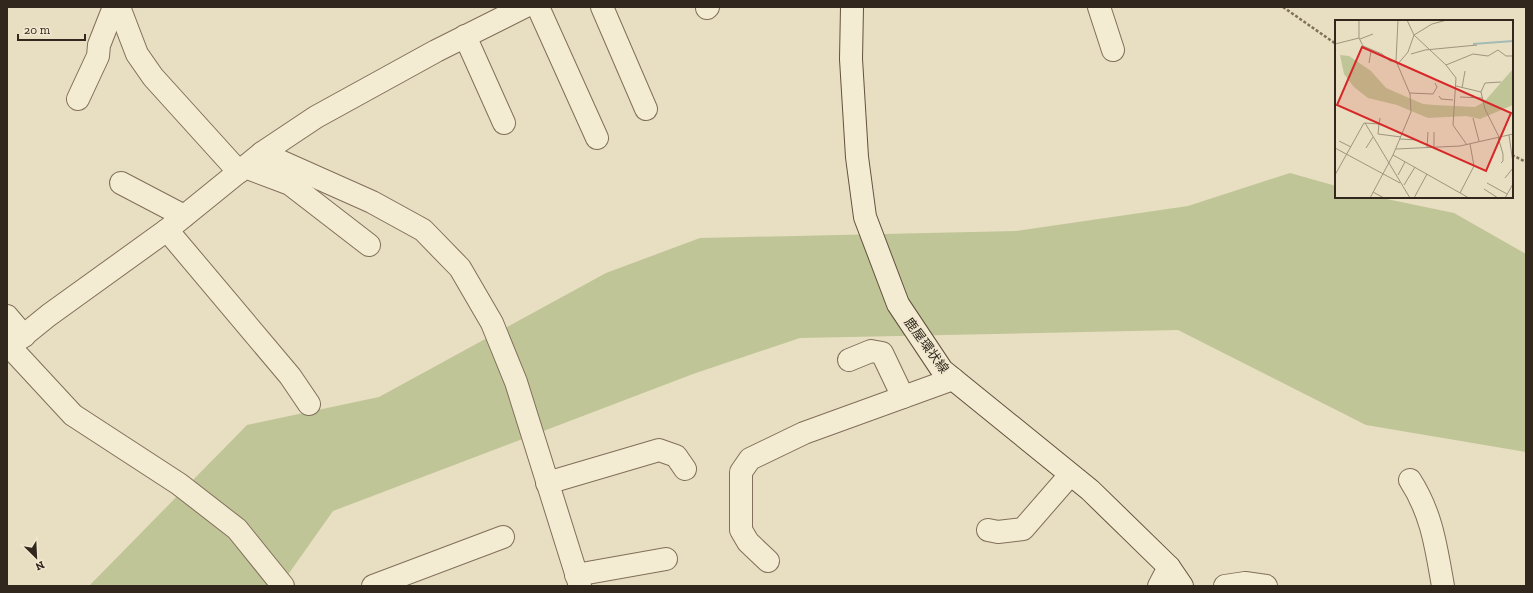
<svg xmlns="http://www.w3.org/2000/svg" width="1533" height="593" font-family="'Zilla Slab','Noto Sans JP',serif">
	<rect width="100%" height="100%" fill="#e8dec1"/>
	<polygon fill="#bfc596" points="1290,173 1336,186 1336,197 1377,197 1454,213 1526,254 1526,452 1366,425 1178,330 800,338 693,374 333,511 280,586 89,586 247,425 379,397 606,273 700,238 1016,231 1188,206"/>
	<g fill="none" stroke-linecap="round" stroke-linejoin="round">
		<g stroke="#806f5a" stroke-width="24">
			<g id="street">
				<polyline points="119,7 137,54 153,77 239,172"/>
				<polyline points="538,7 597,138"/>
				<polyline points="602,7 646,109"/>
				<polyline points="1099,7 1113,50"/>
				<polyline points="707,8 708,7"/>
				<polyline points="465,36 504,123"/>
				<polyline points="78,99 98,56 99,45 114,7"/>
				<polyline points="262,153 372,202 423,230 460,268 492,323 516,382 580,586"/>
				<polyline points="245,167 290,184 369,245"/>
				<polyline points="121,183 184,216"/>
				<polyline points="167,230 290,376 309,404"/>
				<polyline points="7,316 24,336"/>
				<polyline points="10,347 73,415 179,484 237,529 283,586"/>
				<polyline points="7,349 49,315 167,230 262,153 316,117 436,51 524,7"/>
				<polyline points="849,360 871,351 882,353 903,397"/>
				<path d="M1410 480C1432 514 1436 547 1443 586"/>
				<polyline points="547,483 659,450 676,456 685,469"/>
				<polyline points="988,530 998,532 1023,529 1070,475"/>
				<polyline points="768,561 748,542 741,530 741,472 750,459 804,433 953,379"/>
				<polyline points="576,575 666,559"/>
				<polyline points="373,586 503,537"/>
				<polyline points="1159,586 1169,567"/>
				<polyline points="1225,586 1245,583 1266,586"/>
			</g>
		</g>
		<g stroke="#62513e" stroke-width="24">
			<polyline id="secondary" points="852,7 851,59 857,157 865,217 898,304 942,370 1090,490 1169,567 1182,586"/>
		</g>
		<g stroke="#806f5a" stroke-width="2.5" stroke-dasharray="3 2" stroke-linecap="butt">
			<polyline points="1283,7 1336,44"/>
			<polyline points="1512,155 1526,162"/>
		</g>
		<use href="#street" stroke="#f4ebd3" stroke-width="22"/>
		<use href="#secondary" stroke="#f4ebd3" stroke-width="22"/>
	</g>
	<g text-anchor="middle" stroke-width="4" stroke-linejoin="round" paint-order="stroke">
		<g font-size="13" fill="#31271d" stroke="#f1e8cf">
			<text transform="translate(927 345) rotate(54)" y="5">鹿屋環状線</text>
		</g>
	</g>
	<g transform="translate(1335 20)">
		<rect width="178" height="178" fill="#e8dec1"/>
		<path d="M5 35 14 36 36 51 51 68 88 84 99 85 140 87 149 82 178 49V85L145 99 131 96 93 98 62 85 33 78 19 67 9 54Z" fill="#bfc596"/>
		<path fill="none" stroke="#a3bbb5" stroke-width="2" d="M138 24 178 21"/>
		<path fill="none" stroke="#9f957f" stroke-width="1" d="M24 0V18L28 26 47 34 55 41H61M72 0 79 15 111 45 138 34 153 36 163 30 171 36H178M79 15 97 4 112 0M25 19 38 14M0 24 24 18M76 34 90 30 142 25M34 43 36 31M62 45 73 32 79 15M111 45 121 58 118 105 132 125M121 66 146 72 150 89 164 117M127 68 130 51M146 72 150 63 166 62M75 73 98 74 102 67 100 63M104 76 106 79 118 80M125 77 147 78M138 98 144 121M30 103 75 178M44 104 43 114 66 117M99 112V128M174 115 178 143M163 117 168 134V141L166 143M65 119 82 120M4 121 16 127M0 128 65 163M31 128 38 117M92 128 93 112M61 129 125 126 178 114M58 135 134 178M0 155 29 103 44 104 45 98M63 155 70 142M170 158 178 148M152 163 172 174M69 165 80 147M149 169 163 178M38 172 49 178M125 173 139 146 135 124M35 178 58 135 76 92 75 74 61 41 63 0M79 178 92 154M170 178 178 164"/>
		<path fill="#d62828" fill-opacity="0.15" stroke="#d62828" stroke-width="2" d="M27 27 176 93 151 151 2 85Z"/>
		<rect width="178" height="178" fill="none" stroke="#31271d" stroke-width="2"/>
	</g>
	<rect width="1533" height="593" fill="none" stroke="#31271d" stroke-width="16"/>
	<g transform="translate(36 557) rotate(156)" stroke="#f1e8cf" stroke-width="3" paint-order="stroke">
	<path d="M0-3L7 15L0 10L-7 15Z" fill="#31271d"/>
	<text y="-6" font-size="11" font-weight="bold" text-anchor="middle" fill="#31271d">N</text>
	</g>
	<path d="M18 34v6h67v-6" fill="none" stroke="#31271d" stroke-width="2"/>
	<text x="24" y="34" font-size="12" fill="#31271d" stroke="#f1e8cf" stroke-width="3" paint-order="stroke">20 m</text>
</svg>
